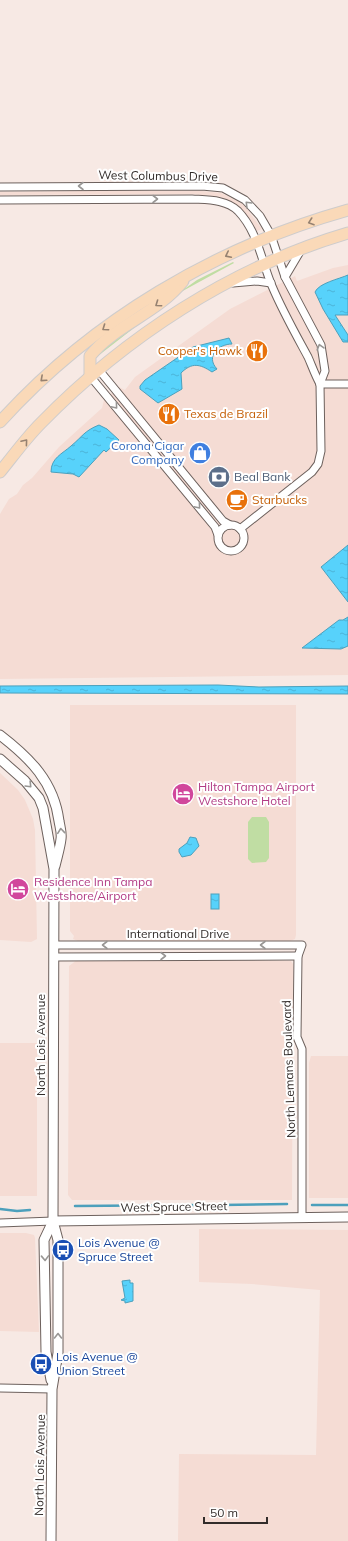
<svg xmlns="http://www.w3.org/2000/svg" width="348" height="1541" font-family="Mulish,sans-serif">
	<defs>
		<pattern id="water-ripples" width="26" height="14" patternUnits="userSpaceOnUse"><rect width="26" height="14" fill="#57d2fb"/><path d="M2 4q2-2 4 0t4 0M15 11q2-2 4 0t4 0" fill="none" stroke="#4cb4d7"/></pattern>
	</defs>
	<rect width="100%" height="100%" fill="#f7e9e4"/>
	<g fill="#f5dcd4">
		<polygon points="77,191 202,191 221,193 243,204 262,229 257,231 240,207 221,197 192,194 0,195 0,192"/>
		<polygon points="348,265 348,675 0,679 0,514 9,499 17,494 23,485 32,478 59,447 102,408 104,400 119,387 125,390 135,377 230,309 295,276 297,281 333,268"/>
		<polygon points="70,705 296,705 296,935 295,939 290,941 78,941 73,939 74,936 70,931"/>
		<polygon points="0,773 18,790 25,800 33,819 35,830 37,939 31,942 0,940"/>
		<polygon points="77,960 291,961 293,964 292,1200 72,1200 68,1195 69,966"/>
		<rect x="0" y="1043" width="37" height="153"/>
		<polygon points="311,1056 348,1056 348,1198 309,1198 309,1063"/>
		<polygon points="199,1229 348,1230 348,1541 178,1541 179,1454 316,1455 320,1290 252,1284 199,1282"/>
		<polygon points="0,1233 26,1233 34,1235 35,1238 39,1332 0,1331"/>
	</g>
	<g fill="#c0dda3">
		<polygon points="233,262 234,263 179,293 94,359 98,350 197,280"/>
		<polygon points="252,817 266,817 269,822 269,858 266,862 252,863 248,859 248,822"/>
	</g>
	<g fill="url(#water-ripples)" stroke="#4ca0bc">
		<path d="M348 275V315H335L348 335V342H343L323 309 315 292C319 283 339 279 348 275Z"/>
		<path d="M229 338 232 344C219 344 205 356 217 369L212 372C200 364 192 362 181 373L182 389 158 403 140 389V386L145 380 193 347Z"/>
		<path d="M99 425 107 429 119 440 106 452 104 450 79 477 73 474 51 472C51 458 62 454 71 446 83 436 84 431 99 425Z"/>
		<polygon points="348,545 348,602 321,567"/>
		<polygon points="348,617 348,646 341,649 302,648 339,620 343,620"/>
		<polygon points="218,685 259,687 348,686 348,694 0,693 0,686"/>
		<polygon points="190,837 196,838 199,846 191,855 182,857 179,852 179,849 187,843"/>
		<rect x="211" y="894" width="8" height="15"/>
		<polygon points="130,1280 130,1283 133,1283 133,1301 125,1303 125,1301 121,1300 125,1298 122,1281"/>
	</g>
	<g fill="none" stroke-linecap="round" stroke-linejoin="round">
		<g stroke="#4ca0bc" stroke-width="2.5">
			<polyline points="221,1205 287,1204"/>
			<polyline points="312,1205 348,1205"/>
			<polyline points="75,1206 200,1205"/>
			<polyline points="0,1209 17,1211 30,1210"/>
		</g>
		<g stroke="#6d615d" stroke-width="9">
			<g id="street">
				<polyline points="0,187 202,186 223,188 245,200 260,216 271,235 285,277 321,345 325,371 320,384 321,451 318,464 312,472 240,529"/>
				<path d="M0 200 192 199C207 200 226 199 238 211 258 232 261 260 272 286 282 310 295 333 308 357 312 366 315 375 320 384"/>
				<polyline points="285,277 301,250"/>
				<polyline points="233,283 257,281 271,283"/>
				<polyline points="99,370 223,521 230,525"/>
				<polyline points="90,376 215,527 218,535"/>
				<polyline points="320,384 348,384"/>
				<circle cx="231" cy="538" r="13"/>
				<polyline points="54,945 302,945 298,956 297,1037 302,1049 302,1218"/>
				<polyline points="54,957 298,956"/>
				<polyline points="0,1223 53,1221"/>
				<polyline points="0,1388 52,1389"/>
			</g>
		</g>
		<g stroke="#6d615d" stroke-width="11">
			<g id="secondary">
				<path d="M0 735C30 758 54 782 59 821 60 827 62 833 61 839 60 848 57 857 55 866"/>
				<polyline points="0,759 25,781 39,798 43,808 54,869 53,1221 58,1240 58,1353 52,1389 51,1541"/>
				<polyline points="53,1221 348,1217"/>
				<polyline points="51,1380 46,1352 44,1240 53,1221"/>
			</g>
		</g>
		<g stroke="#cecccc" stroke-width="13">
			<g id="primary">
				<path d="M90 376V356C115 325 158 313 183 281"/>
				<path d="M0 422C92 320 216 247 348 210"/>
				<path d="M0 472C13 456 26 438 41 423 125 337 232 267 348 233"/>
			</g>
		</g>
		<use href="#street" stroke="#fff" stroke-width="7"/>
		<use href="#secondary" stroke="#fff" stroke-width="9"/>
		<use href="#primary" stroke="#fad9b8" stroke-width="11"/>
	</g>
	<defs><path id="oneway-chevron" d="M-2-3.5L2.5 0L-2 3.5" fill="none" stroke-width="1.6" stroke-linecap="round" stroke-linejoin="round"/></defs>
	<g stroke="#989694">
		<use href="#oneway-chevron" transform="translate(81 186) rotate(180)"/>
		<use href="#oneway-chevron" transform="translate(155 199)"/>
		<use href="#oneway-chevron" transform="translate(248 204) rotate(-135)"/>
		<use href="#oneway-chevron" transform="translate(320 347) rotate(-106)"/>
		<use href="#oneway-chevron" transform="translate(115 406) rotate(50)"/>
		<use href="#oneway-chevron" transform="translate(198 506) rotate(50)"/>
		<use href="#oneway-chevron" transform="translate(29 785) rotate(46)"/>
		<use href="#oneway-chevron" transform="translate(61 831) rotate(-96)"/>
		<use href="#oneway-chevron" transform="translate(105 945) rotate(180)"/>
		<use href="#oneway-chevron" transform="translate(263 945) rotate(180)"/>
		<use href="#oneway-chevron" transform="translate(163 956)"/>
		<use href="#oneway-chevron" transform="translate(45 1258) rotate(88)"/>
		<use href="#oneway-chevron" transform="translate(58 1336) rotate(-90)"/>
	</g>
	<g stroke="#968271">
		<use href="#oneway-chevron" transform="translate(311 222) rotate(161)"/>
		<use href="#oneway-chevron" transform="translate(228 255) rotate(153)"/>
		<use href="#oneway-chevron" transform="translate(158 304) rotate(145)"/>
		<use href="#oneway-chevron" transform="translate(105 328) rotate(145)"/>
		<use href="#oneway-chevron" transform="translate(43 379) rotate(138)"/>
		<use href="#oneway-chevron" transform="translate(25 442) rotate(-50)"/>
	</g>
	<defs>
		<g id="restaurant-disc" transform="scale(1.15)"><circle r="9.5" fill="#e8710a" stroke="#fff"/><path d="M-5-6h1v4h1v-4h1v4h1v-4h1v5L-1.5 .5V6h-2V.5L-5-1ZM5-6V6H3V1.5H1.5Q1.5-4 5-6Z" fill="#fff"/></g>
		<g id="shop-disc" transform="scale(1.15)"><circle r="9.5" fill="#3f7fe0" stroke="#fff"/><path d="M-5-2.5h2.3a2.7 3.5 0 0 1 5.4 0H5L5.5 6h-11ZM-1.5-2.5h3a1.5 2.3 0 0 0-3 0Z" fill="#fff"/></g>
		<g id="bank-disc" transform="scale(1.15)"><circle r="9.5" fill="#5c6f8a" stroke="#fff"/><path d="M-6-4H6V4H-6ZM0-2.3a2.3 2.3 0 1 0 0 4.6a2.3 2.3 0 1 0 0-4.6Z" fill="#fff"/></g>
		<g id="cafe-disc" transform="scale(1.15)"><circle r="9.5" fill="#e8710a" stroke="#fff"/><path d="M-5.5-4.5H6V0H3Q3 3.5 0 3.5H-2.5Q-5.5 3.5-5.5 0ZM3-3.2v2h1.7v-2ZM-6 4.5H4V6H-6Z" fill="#fff"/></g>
		<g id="hotel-disc" transform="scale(1.15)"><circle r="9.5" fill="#d1479c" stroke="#fff"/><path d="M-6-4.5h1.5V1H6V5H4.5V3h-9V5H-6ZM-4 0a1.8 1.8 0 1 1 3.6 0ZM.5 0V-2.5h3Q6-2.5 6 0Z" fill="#fff"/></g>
		<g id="bus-disc" transform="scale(1.15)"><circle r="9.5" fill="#1a4fb4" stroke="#fff"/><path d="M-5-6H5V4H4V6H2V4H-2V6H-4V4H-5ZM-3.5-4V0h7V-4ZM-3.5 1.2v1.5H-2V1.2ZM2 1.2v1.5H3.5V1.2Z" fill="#fff"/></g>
	</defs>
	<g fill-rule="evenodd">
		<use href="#restaurant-disc" x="257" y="351"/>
		<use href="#restaurant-disc" x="169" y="414"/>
		<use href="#shop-disc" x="200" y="453"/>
		<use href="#bank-disc" x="219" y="477"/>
		<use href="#cafe-disc" x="237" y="500"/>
		<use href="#hotel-disc" x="183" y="794"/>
		<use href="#hotel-disc" x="18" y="889"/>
		<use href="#bus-disc" x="63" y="1250"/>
		<use href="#bus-disc" x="41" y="1364"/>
	</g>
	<g text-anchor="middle" stroke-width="4" stroke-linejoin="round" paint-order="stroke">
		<g font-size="12" fill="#322c2a" stroke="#fff">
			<text transform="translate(158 176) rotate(1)" y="4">West Columbus Drive</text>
			<text x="178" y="938">International Drive</text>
			<text transform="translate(41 1045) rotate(-90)" y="4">North Lois Avenue</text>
			<text transform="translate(289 1069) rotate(-92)" y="4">North Lemans Boulevard</text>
			<text transform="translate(174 1207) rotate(-1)" y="4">West Spruce Street</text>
			<text transform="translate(40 1465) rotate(-89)" y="4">North Lois Avenue</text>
		</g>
		<g font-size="12" fill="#c56008" stroke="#fff" text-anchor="start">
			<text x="242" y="355" text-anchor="end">Cooper's Hawk</text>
			<text x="184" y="418">Texas de Brazil</text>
			<text x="252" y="504">Starbucks</text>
		</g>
		<g font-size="12" fill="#366cbe" stroke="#fff" text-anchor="end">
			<text x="184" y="450">Corona Cigar<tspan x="184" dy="14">Company</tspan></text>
		</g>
		<g font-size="12" fill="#4e5e75" stroke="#fff" text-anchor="start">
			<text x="234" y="481">Beal Bank</text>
		</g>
		<g font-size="12" fill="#b23c85" stroke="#fff" text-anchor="start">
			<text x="198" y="791">Hilton Tampa Airport<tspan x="198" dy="14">Westshore Hotel</tspan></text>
			<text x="34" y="886">Residence Inn Tampa<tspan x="34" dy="14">Westshore/Airport</tspan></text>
		</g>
		<g font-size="12" fill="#164399" stroke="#fff" text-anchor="start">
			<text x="78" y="1247">Lois Avenue @<tspan x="78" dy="14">Spruce Street</tspan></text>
			<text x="56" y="1361">Lois Avenue @<tspan x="56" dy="14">Union Street</tspan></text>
		</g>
	</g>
	<path d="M204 1517v6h63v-6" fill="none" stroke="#322c2a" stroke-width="2"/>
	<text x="210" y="1517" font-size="12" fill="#322c2a" stroke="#ffffff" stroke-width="3" paint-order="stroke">50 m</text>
</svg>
